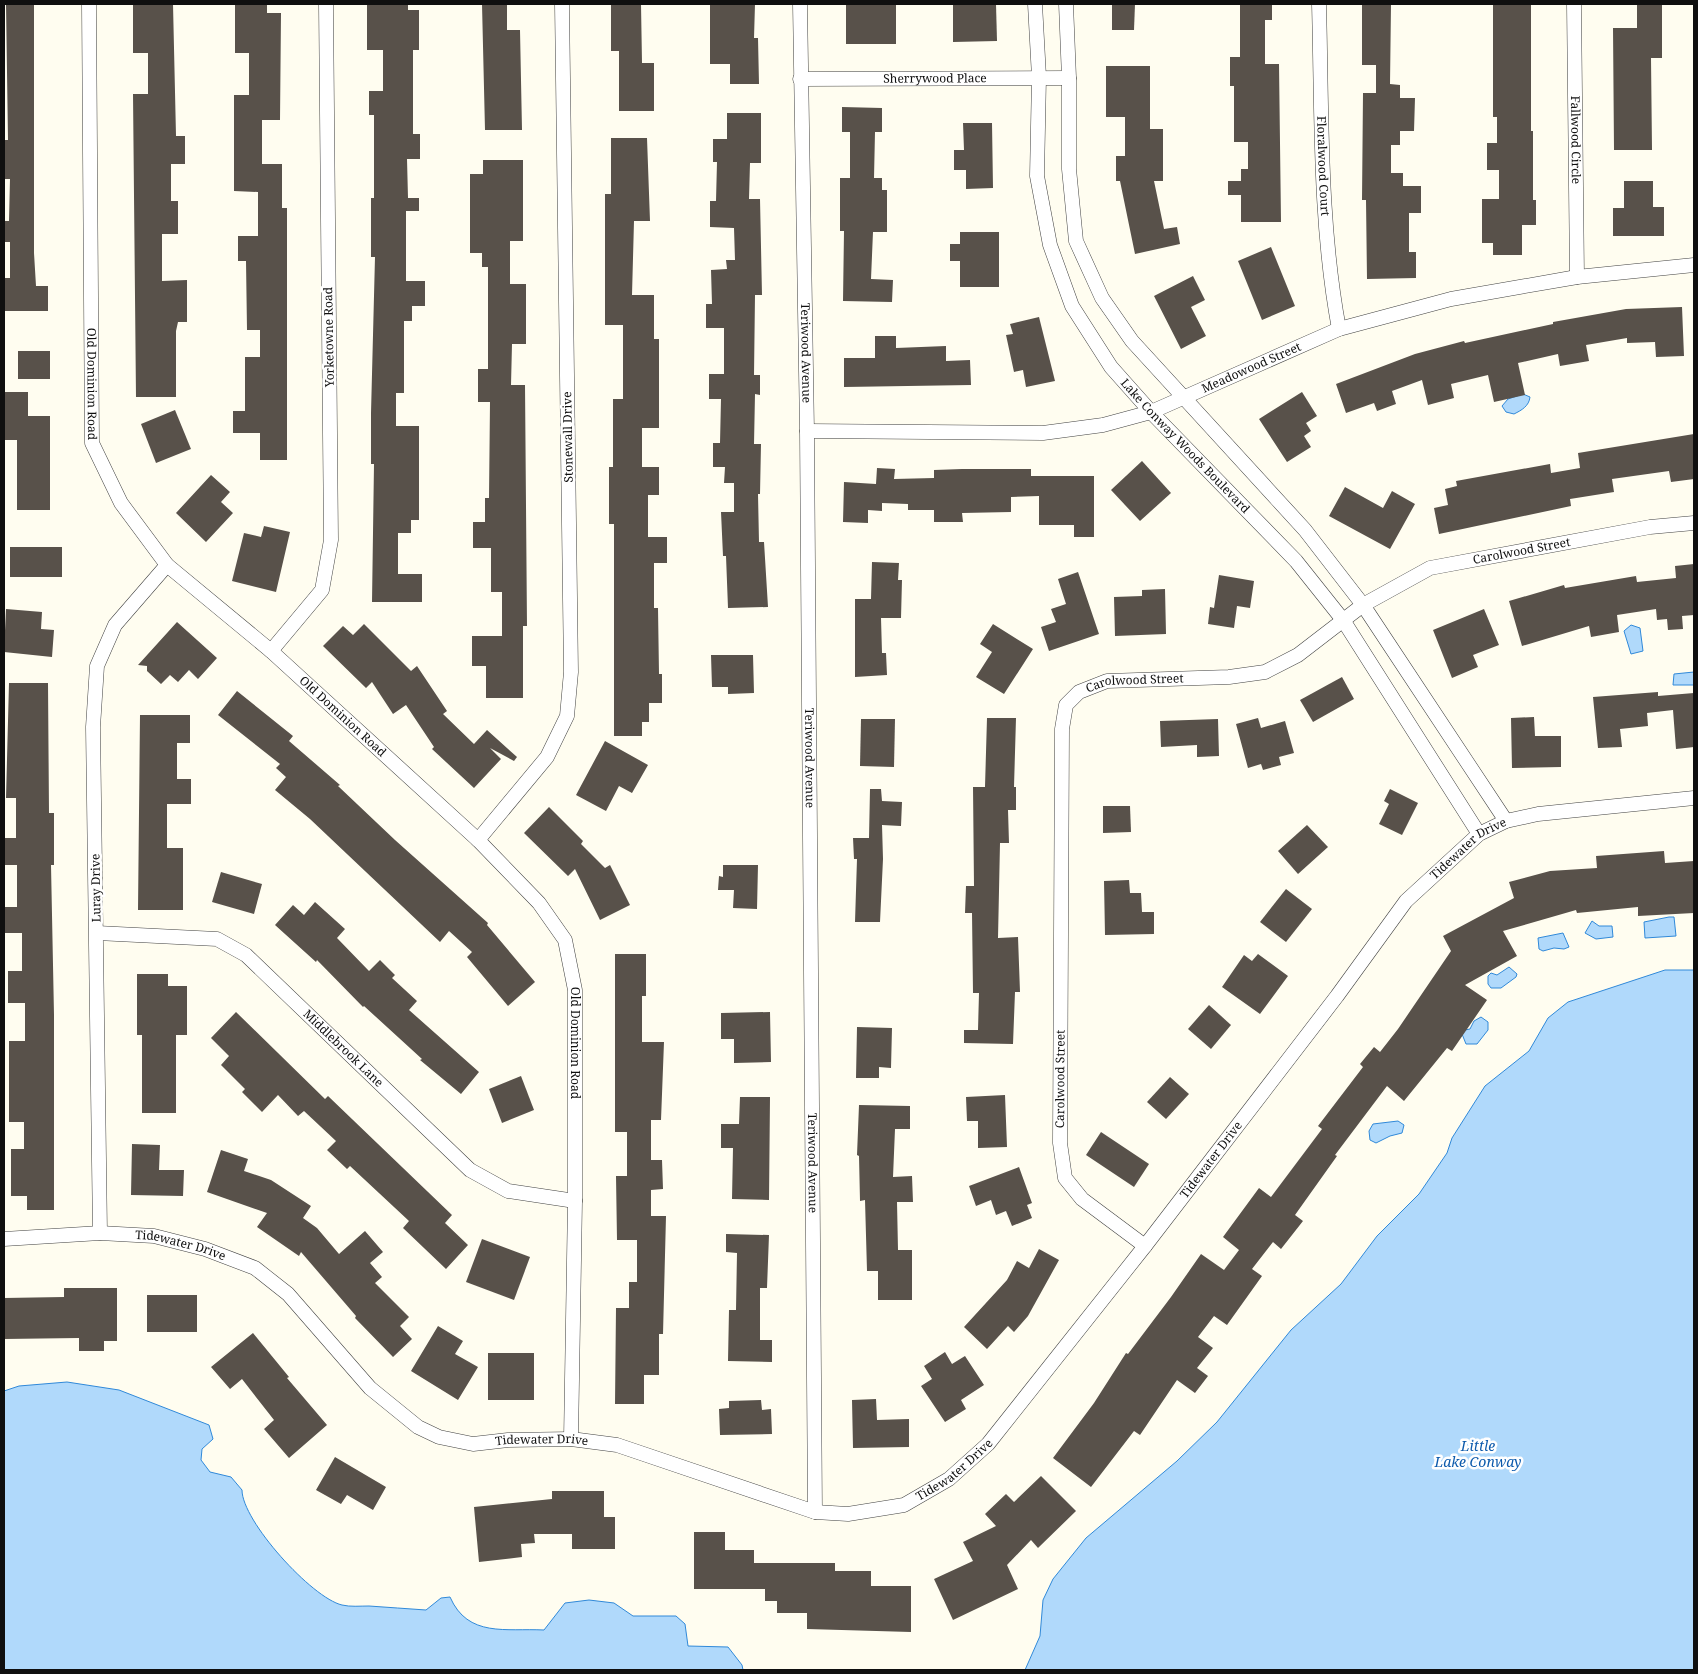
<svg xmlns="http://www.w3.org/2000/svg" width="1698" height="1674" font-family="'Noto Serif',serif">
	<rect width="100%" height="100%" fill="#fffdf0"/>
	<g fill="#b0d9fb" stroke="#3089d9">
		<path d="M1523 394 1530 397C1529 406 1522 410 1514 414L1506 412 1502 406 1508 399Z"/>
		<polygon points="1631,625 1640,628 1643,651 1631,654 1624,631"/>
		<polygon points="1694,672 1694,685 1673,685 1674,674"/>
		<polygon points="1669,917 1674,917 1676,936 1645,938 1644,922"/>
		<polygon points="1592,921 1599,926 1612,926 1613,937 1596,939 1585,933"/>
		<polygon points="1563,933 1569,947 1564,949 1554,948 1543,951 1539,949 1538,938"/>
		<polygon points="1509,967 1517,974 1516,977 1501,988 1491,988 1488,984 1488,976 1491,973 1497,975"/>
		<polygon points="1665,970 1694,970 1694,1670 1025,1670 1040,1636 1043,1600 1053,1579 1086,1538 1177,1461 1217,1422 1291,1330 1341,1284 1377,1236 1419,1194 1447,1153 1452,1138 1485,1086 1529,1051 1548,1018 1568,1002"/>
		<polygon points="1481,1017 1488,1022 1488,1030 1477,1044 1466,1044 1462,1034 1465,1030 1470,1029 1474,1021"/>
		<polygon points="1398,1121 1404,1125 1402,1133 1390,1136 1376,1143 1370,1140 1369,1131 1373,1124"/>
		<path d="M67 1382 119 1390 209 1425 213 1439 202 1449 201 1460 210 1472 231 1477 242 1490C242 1521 312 1598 342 1605 350 1607 360 1606 369 1606 388 1607 407 1609 426 1610L441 1598 450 1597C468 1638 506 1628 544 1630L565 1603 589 1600 614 1603 633 1616H676L685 1624 688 1646 728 1647 742 1665 743 1670H4V1391L19 1386Z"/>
	</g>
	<g fill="#58514a">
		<polygon points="6,4 34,4 34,253 36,286 48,286 48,311 4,311 4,278 10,278 10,242 4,242 4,221 9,221 10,179 4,179 4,140 8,140"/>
		<polygon points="133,4 173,4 176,136 185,136 185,164 171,164 171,201 178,201 178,234 162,234 162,281 187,280 187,322 178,322 176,331 176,397 136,397 133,94 148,94 148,53 133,53"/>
		<polygon points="235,4 267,4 267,13 281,13 280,120 262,120 262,164 282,164 282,208 287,208 287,460 260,460 260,433 233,433 233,411 245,411 245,357 260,357 260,330 247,330 246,261 238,261 238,236 258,236 258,192 234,191 234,95 249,95 249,53 235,53"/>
		<polygon points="367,4 408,4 408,10 419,10 419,50 413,50 413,134 420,134 420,159 407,159 408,198 419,198 419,211 406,211 406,281 425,281 425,306 412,306 412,321 404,321 404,393 396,393 396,426 419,426 419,520 411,520 411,533 398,533 398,574 422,574 422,602 372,602 374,464 371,464 371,413 375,257 371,257 371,198 374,198 374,115 369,115 369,91 383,91 383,50 367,50"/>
		<polygon points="482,4 507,4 507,30 520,30 522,130 485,130"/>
		<polygon points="611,4 641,4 642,63 654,63 654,111 619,111 619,51 611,51"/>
		<polygon points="710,4 755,4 754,38 758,38 759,84 730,84 730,64 710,64"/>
		<rect x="846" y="4" width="50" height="40"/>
		<polygon points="953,4 996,4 997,41 953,42"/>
		<polygon points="1112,4 1135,4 1134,30 1112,30"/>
		<polygon points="1240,4 1272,4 1272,20 1265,20 1265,64 1279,64 1281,222 1241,222 1241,195 1228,195 1228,181 1241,181 1241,169 1248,169 1248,142 1234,142 1234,86 1230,86 1230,57 1240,57"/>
		<polygon points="1362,4 1391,4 1390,84 1400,85 1400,98 1415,98 1414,131 1400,131 1400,145 1391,145 1391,173 1403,173 1403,186 1421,186 1421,213 1409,213 1409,252 1416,252 1416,278 1367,279 1366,200 1362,200 1363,93 1376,93 1376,65 1362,65"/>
		<polygon points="1493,4 1531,4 1531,131 1533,131 1533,200 1536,200 1536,225 1522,225 1522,255 1493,255 1493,243 1482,243 1482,199 1499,199 1499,170 1487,170 1487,143 1497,143 1497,117 1493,117"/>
		<polygon points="1637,4 1662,4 1662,58 1651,58 1652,150 1614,150 1613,28 1637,28"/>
		<polygon points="1106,66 1150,66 1150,129 1163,129 1163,181 1154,181 1164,229 1177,227 1180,244 1135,254 1120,181 1116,181 1116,156 1125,156 1125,117 1106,117"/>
		<polygon points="842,107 882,108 882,132 875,132 874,178 882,178 882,190 887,190 887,232 873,232 871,279 893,280 892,302 843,301 844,231 840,231 840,178 850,178 850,132 842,132"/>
		<polygon points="727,113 761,113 761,163 750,163 749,199 760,199 762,295 755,295 754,375 760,375 760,395 755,394 754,444 761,444 760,494 758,494 759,542 764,542 768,607 728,608 726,556 723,556 721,512 734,512 734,483 724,483 725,467 713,467 713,443 720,443 721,399 709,399 709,374 724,374 724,328 706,328 706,304 712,304 711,270 727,269 726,260 735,260 734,228 710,227 710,201 716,201 717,162 713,162 713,139 727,139"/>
		<polygon points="963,123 992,123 993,188 966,189 966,170 954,170 954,150 964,150"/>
		<polygon points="611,138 647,138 650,221 634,221 632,295 654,295 654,339 659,339 659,428 642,428 642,467 659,467 659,495 648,495 648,537 667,537 667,563 654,563 654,608 658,608 659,674 662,674 662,703 649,703 649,722 642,722 642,736 614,736 614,524 609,524 609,467 613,467 613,399 623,399 623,325 605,325 605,194 611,194"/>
		<polygon points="483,160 523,160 523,241 510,241 510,284 526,284 526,344 512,344 511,385 525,385 527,626 523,626 523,698 486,698 486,666 472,666 472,636 502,636 502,592 491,592 491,548 473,548 473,522 485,522 485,498 489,498 490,402 478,402 478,369 488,369 488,267 482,267 482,253 470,253 470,174 483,174"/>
		<polygon points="1624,181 1653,181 1653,207 1664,207 1664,236 1613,236 1613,208 1624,208"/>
		<polygon points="960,232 999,232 999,287 960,287 960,261 950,261 950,244 960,244"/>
		<polygon points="1271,247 1295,306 1262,320 1238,261"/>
		<polygon points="1193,276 1205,300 1191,307 1206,336 1181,349 1154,296"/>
		<polygon points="1682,307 1684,356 1656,357 1655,342 1627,343 1627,338 1586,345 1589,361 1560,366 1558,354 1518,363 1525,395 1494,402 1488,375 1451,384 1454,398 1428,405 1422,380 1392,391 1396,404 1377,411 1374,403 1346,413 1336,384 1415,354 1464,341 1465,343 1553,324 1553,322 1626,309"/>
		<polygon points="1039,317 1055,381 1026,387 1023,370 1014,372 1006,335 1013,334 1010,324"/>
		<polygon points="875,336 896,336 896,348 946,346 946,361 970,360 971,385 844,387 844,358 875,358"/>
		<rect x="18" y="351" width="32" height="28"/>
		<polygon points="4,392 28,392 28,416 50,416 50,510 17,510 17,440 4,440"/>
		<polygon points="1302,392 1317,416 1306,423 1311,431 1304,436 1311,447 1287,462 1259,419"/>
		<polygon points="175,410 191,449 156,463 141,424"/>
		<polygon points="1694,434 1694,479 1671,482 1669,471 1612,479 1614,492 1570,499 1571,506 1439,534 1434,508 1448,505 1445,489 1457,486 1456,481 1550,464 1551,473 1580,468 1578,453"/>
		<polygon points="1142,461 1171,493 1140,521 1111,490"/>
		<polygon points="877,468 895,469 894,479 934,478 934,470 962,469 1031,469 1031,476 1094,476 1094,537 1074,537 1074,525 1039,525 1039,496 1011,497 1011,512 962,513 963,522 934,522 934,510 908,510 908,504 882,503 882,511 868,510 868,523 843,522 844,482 876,484"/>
		<polygon points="211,475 230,492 221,502 233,513 206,542 176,513"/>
		<polygon points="1345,487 1383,508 1392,491 1415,504 1390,549 1329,516"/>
		<polygon points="264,526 290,532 276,592 232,581 244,533 261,537"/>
		<rect x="10" y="547" width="52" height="30"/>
		<polygon points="872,562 899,563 898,580 902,580 901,618 881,618 882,653 886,653 887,675 855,677 855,599 871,599"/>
		<polygon points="1694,564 1694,615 1682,616 1683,629 1668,630 1667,619 1657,620 1656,609 1617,615 1619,632 1591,637 1589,626 1522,646 1509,601 1564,585 1565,588 1636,576 1637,582 1676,578 1675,566"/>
		<polygon points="1078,572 1099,634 1049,651 1041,627 1056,622 1051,609 1066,604 1058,579"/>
		<polygon points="1219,575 1254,581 1250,608 1237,606 1234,628 1208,624 1210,607 1214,608"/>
		<polygon points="1165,589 1166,634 1115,636 1114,597 1142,596 1142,590"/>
		<polygon points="6,609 42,612 41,629 54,630 52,657 4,652"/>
		<polygon points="1484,609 1499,645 1473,655 1478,667 1452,678 1433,630"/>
		<polygon points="177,622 217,658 198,679 189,670 178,682 170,675 161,684 147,671 147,666 138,665"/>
		<polygon points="364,624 411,671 417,666 447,711 443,714 474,744 487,730 517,757 514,761 490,748 501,759 474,788 432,749 434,747 406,705 393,714 372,682 366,688 323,646 343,626 353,635"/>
		<polygon points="993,624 1033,649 1004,694 976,677 992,652 980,644"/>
		<polygon points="711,655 753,655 754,693 728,694 728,687 712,687"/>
		<polygon points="1342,677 1354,699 1313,722 1300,700"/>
		<polygon points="9,683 48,683 49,813 54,813 54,865 51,865 54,1015 54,1210 27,1210 27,1196 11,1196 11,1149 24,1149 24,1122 9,1122 9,1041 25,1041 25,1003 8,1003 8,971 22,971 22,933 4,933 4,907 17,907 17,865 4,865 4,838 16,838 16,798 6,798"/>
		<polygon points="237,691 293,736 289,741 340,785 338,786 395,840 488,923 487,925 535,982 508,1006 467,957 472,952 449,931 440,942 310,819 275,790 286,777 276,768 280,764 218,715"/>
		<polygon points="1658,692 1658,696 1694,693 1694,747 1676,749 1673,710 1647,713 1648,726 1620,729 1622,747 1598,748 1593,697"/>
		<polygon points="140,715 190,715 190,743 177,743 177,779 191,779 191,804 167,804 167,848 183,848 183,910 138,910"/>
		<polygon points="1534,717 1535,736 1561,736 1561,767 1512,768 1511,718"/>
		<polygon points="987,718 1016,718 1014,787 1016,787 1016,810 1008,810 1009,843 1000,843 998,938 1018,937 1020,992 1015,992 1013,1044 964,1043 964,1030 978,1030 979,993 973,993 972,913 965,913 966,886 974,886 973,787 985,787"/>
		<polygon points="1258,718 1261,728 1285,721 1294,753 1279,757 1281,765 1263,770 1261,764 1248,768 1236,724"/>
		<polygon points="861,719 895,719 894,767 860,766"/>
		<polygon points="1218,719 1219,756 1197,757 1197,745 1161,747 1160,721"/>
		<polygon points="605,741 648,765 632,793 619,786 606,811 576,795"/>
		<polygon points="870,789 881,789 882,801 902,802 901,826 882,825 883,859 880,922 855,922 857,859 854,859 853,838 869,838"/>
		<polygon points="1390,789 1418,803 1402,835 1379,824 1389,804 1384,801"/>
		<polygon points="1103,806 1130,806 1131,832 1103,833"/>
		<polygon points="549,807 583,841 581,844 605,868 610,865 630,905 600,920 575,869 568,876 524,833"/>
		<polygon points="1307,825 1328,847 1298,874 1278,851"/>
		<polygon points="1664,851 1665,863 1694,861 1694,913 1638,916 1638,907 1577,913 1576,910 1503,931 1517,956 1465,985 1487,1000 1452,1051 1447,1048 1404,1101 1387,1086 1335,1155 1337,1156 1295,1215 1303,1221 1281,1249 1273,1242 1252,1269 1262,1276 1227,1325 1214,1316 1198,1337 1213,1348 1197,1368 1208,1376 1195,1393 1177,1380 1140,1435 1134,1431 1091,1487 1053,1458 1094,1403 1126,1353 1128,1354 1171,1297 1201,1254 1224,1270 1239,1250 1223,1237 1259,1188 1271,1197 1322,1129 1318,1126 1363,1067 1360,1064 1374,1047 1380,1052 1398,1029 1451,951 1443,936 1514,898 1509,882 1550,871 1597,868 1596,856"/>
		<polygon points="723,865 758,865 757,909 733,908 734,890 718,890 719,876 723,877"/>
		<polygon points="221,872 262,884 254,914 212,902"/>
		<polygon points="1129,880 1130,893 1141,893 1142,912 1154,912 1154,934 1105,935 1104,881"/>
		<polygon points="1286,889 1312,909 1286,942 1260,922"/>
		<polygon points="315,902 345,929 337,938 369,971 380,960 395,975 392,978 417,1001 409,1010 479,1072 461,1094 420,1060 422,1059 364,1006 363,1007 317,960 316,962 275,925 293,905 304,915"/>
		<polygon points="615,954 646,954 646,996 642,996 642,1042 664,1042 661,1120 651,1120 651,1160 662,1160 663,1189 651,1190 651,1216 666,1216 663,1334 659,1334 659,1375 644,1375 644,1404 615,1404 616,1308 629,1308 629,1282 637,1282 637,1240 617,1240 616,1176 627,1176 627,1132 615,1132"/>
		<polygon points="1258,954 1288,976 1260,1014 1222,987 1244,955 1252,961"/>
		<polygon points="137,974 168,974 168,986 187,986 187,1035 176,1035 176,1113 142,1113 142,1035 137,1035"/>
		<polygon points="1209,1005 1231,1025 1211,1049 1188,1029"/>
		<polygon points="236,1012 325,1099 328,1096 452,1215 445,1223 468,1245 446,1269 403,1228 409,1221 350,1166 347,1169 327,1150 336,1141 304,1111 298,1116 278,1095 262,1112 242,1092 245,1089 221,1065 229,1056 211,1038"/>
		<polygon points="770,1012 771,1062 734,1063 734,1039 721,1039 721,1013"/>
		<polygon points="857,1027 892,1028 891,1068 879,1067 879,1078 856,1078"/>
		<polygon points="521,1076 534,1110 502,1123 489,1089"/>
		<polygon points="1170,1077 1189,1094 1166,1119 1147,1102"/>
		<polygon points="1005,1095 1007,1147 978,1148 978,1121 967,1121 966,1097"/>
		<polygon points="740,1097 770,1097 769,1200 732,1199 733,1148 721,1148 721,1124 739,1124"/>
		<polygon points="859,1105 910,1106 910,1129 895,1129 893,1177 912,1176 913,1202 897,1202 898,1250 912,1250 912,1300 878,1300 878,1271 867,1271 865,1200 860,1201 859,1156 857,1155"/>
		<polygon points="1101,1132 1149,1164 1134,1187 1086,1155"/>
		<polygon points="132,1144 160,1145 159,1170 184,1170 183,1196 131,1195"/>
		<polygon points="221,1150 248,1159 244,1171 271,1180 311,1206 303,1218 317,1228 339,1254 365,1231 383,1252 370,1263 382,1277 375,1283 409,1317 400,1326 412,1339 393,1357 355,1318 356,1316 301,1252 299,1256 257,1227 267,1213 207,1192"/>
		<polygon points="1019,1167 1032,1203 1027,1205 1032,1218 1012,1226 1006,1211 996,1215 991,1200 976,1206 969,1186"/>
		<polygon points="726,1234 769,1235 767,1288 760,1288 760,1340 772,1340 772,1362 728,1361 729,1310 736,1310 737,1253 726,1252"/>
		<polygon points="482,1239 530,1257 514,1300 466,1282"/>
		<polygon points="1039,1249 1059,1260 1028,1316 1014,1332 1008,1326 987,1349 964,1327 1007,1280 1017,1261 1029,1268"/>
		<polygon points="64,1288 117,1288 117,1341 104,1341 104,1351 79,1351 79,1338 4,1339 4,1298 64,1297"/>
		<rect x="147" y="1295" width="50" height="37"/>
		<polygon points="438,1326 463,1341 455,1354 478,1367 458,1400 411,1371"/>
		<polygon points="253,1333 289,1377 287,1378 327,1425 289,1458 264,1429 274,1420 242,1379 230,1389 211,1367"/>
		<polygon points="945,1352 952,1364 965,1356 984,1385 961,1400 966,1409 945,1422 921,1386 932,1379 924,1366"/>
		<rect x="488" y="1353" width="46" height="47"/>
		<polygon points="876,1399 877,1420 909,1419 909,1447 853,1448 852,1400"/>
		<polygon points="761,1400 762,1410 771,1409 772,1434 720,1435 719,1409 729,1408 729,1401"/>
		<polygon points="335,1457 386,1487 373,1510 347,1495 341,1504 316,1490"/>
		<polygon points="1041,1476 1076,1511 1038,1548 1031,1540 1007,1565 1018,1589 953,1620 934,1579 973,1561 963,1542 996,1526 985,1514 1006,1494 1014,1502"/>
		<polygon points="552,1491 604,1491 604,1517 615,1517 615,1549 572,1549 572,1534 534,1534 535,1543 521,1544 522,1557 479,1562 474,1507 552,1499"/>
		<polygon points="694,1532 725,1532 725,1550 754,1550 754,1563 835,1563 835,1571 871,1571 871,1586 911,1586 911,1632 807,1629 807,1613 777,1613 777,1601 765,1601 765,1589 694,1589"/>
	</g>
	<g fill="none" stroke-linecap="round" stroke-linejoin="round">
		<g stroke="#424242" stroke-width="15">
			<g id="street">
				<path id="s1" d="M89 4 92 443 121 503 167 565 271 651 478 840 539 903 565 940 575 990V1201L571 1439"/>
				<path id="s2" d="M800 4 807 431 815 1512"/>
				<path id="s3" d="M1035 4 1039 77 1037 176 1050 245 1072 306 1111 367 1151 412 1296 561 1343 620 1479 834"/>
				<polyline points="1066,4 1069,78 1069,169 1076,241 1102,298 1132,341 1305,530 1363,605 1506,821"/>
				<path id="s4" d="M1319 4C1322 113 1319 222 1339 329"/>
				<path id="s5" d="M1574 4 1577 277"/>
				<path id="s6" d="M800 79 1069 78"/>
				<path id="s7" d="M807 431 1043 433 1103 425 1151 412 1339 329 1451 299 1577 277 1694 265"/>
				<polyline points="271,651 322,590 331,540 326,4"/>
				<polyline points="478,840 547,757 567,716 571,672 562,4"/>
				<path id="s8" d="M97 933 217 939 246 955 470 1170 508 1191 575 1201"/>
				<polyline points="100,1233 93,727 97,666 115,625 167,565"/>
				<path id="s9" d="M4 1239 100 1233 154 1236 205 1249 255 1268 288 1294 370 1388 418 1427 439 1437 473 1444 508 1440 571 1439 617 1445 815 1512 848 1514 904 1505 949 1479 988 1444 1145 1246 1337 996 1406 901 1479 834 1506 821 1538 814 1694 798"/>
				<path id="s10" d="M1145 1246 1082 1199 1065 1178 1060 1143 1062 729 1066 705 1079 692 1107 681 1229 677 1265 672 1298 655 1363 605 1430 568 1650 527 1694 523"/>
			</g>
		</g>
		<use href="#street" stroke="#fff" stroke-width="14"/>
	</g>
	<g text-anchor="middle" stroke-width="5" stroke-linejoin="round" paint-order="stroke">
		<g font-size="12" fill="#0f0f0f" stroke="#fff">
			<text dy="4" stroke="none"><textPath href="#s6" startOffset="135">Sherrywood Place</textPath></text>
			<text dy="4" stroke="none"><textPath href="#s5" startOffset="136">Fallwood Circle</textPath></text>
			<text dy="4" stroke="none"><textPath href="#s4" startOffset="162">Floralwood Court</textPath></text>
			<text transform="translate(329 337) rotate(-91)" y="4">Yorketowne Road</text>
			<text dy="4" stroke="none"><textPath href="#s2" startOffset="349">Teriwood Avenue</textPath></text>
			<text dy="4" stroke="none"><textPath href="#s7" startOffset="456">Meadowood Street</textPath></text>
			<text dy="4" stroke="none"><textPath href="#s1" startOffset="380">Old Dominion Road</textPath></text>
			<text transform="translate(568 437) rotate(-91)" y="4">Stonewall Drive</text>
			<text dy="4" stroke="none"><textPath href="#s3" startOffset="488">Lake Conway Woods Boulevard</textPath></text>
			<text dy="4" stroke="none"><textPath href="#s10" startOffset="1075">Carolwood Street</textPath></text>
			<text dy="4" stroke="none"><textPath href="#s10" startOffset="655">Carolwood Street</textPath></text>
			<text dy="4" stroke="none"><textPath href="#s1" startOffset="815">Old Dominion Road</textPath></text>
			<text dy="4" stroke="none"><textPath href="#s2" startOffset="754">Teriwood Avenue</textPath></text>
			<text dy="4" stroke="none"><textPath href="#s9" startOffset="1858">Tidewater Drive</textPath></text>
			<text transform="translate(96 888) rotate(-91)" y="4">Luray Drive</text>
			<text dy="4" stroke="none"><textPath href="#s1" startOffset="1235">Old Dominion Road</textPath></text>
			<text dy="4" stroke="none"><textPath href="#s8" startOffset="288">Middlebrook Lane</textPath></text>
			<text dy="4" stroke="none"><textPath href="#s10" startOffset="205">Carolwood Street</textPath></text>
			<text dy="4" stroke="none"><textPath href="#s9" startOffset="1452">Tidewater Drive</textPath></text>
			<text dy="4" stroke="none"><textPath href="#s2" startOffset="1159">Teriwood Avenue</textPath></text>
			<text dy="4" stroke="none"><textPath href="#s9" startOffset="178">Tidewater Drive</textPath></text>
			<text dy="4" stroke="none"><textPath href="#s9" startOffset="612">Tidewater Drive</textPath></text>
			<text dy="4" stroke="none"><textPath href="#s9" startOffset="1048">Tidewater Drive</textPath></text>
		</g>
		<g font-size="14" font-style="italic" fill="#0c5aac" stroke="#fff">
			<text x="1478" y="1451">Little<tspan x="1478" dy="16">Lake Conway</tspan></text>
		</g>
	</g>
	<rect width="1698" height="1674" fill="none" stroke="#0f0f0f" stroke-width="10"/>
</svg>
